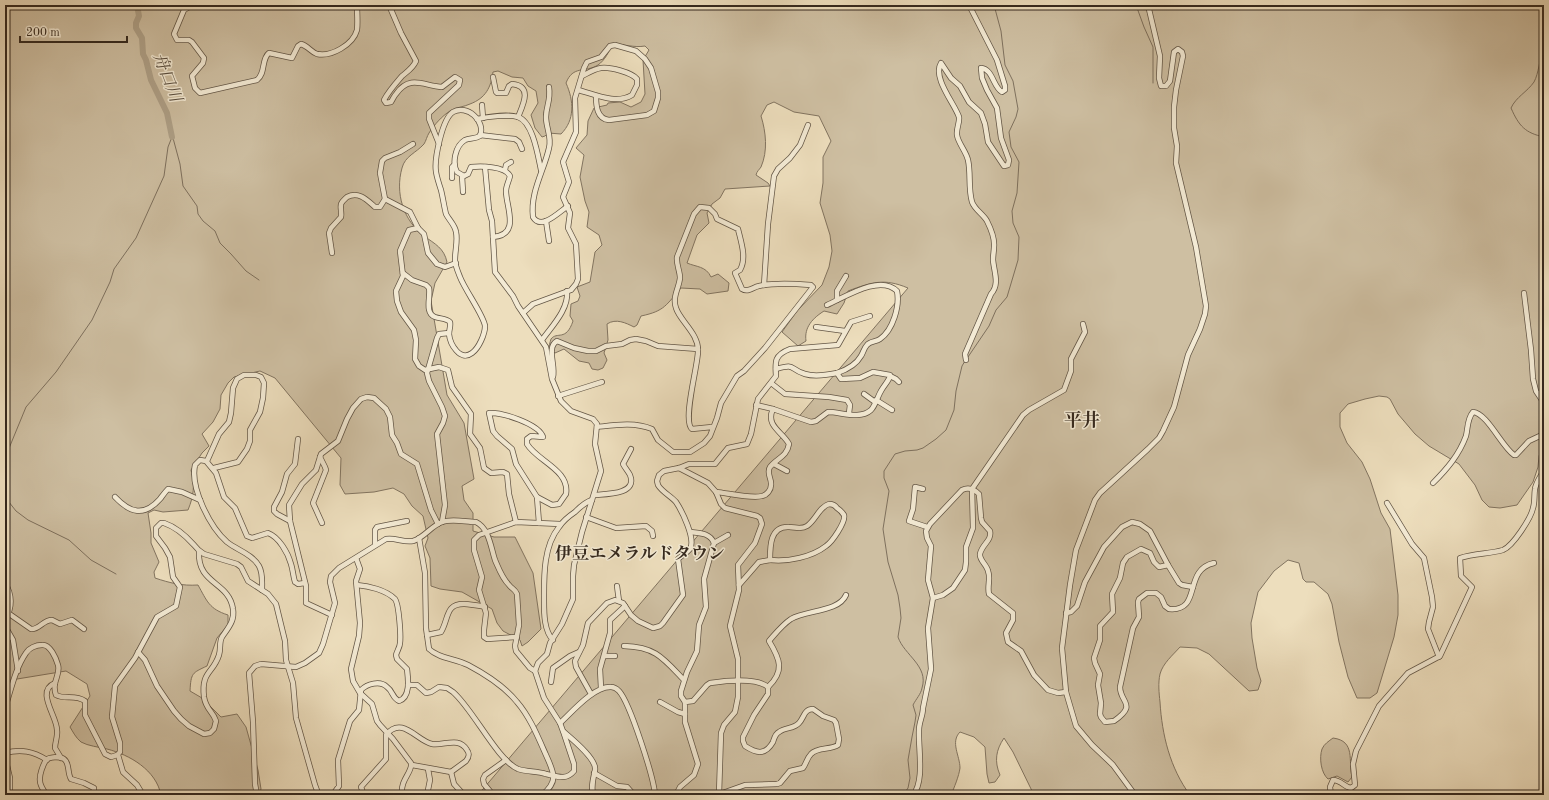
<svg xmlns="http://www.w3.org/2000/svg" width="1549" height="800" font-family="'Old Standard TT','Noto Serif JP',serif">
	<rect width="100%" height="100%" fill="#eddebd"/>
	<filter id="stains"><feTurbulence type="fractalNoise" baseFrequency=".005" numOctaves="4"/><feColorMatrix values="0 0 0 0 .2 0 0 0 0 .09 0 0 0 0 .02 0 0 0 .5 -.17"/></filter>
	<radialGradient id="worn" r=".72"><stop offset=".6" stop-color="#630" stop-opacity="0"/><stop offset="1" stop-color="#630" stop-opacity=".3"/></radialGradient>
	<g fill="#cebfa2" stroke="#827460">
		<path d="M5 5H1544V398L1541 411 1543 445 1539 456 1538 467 1533 482 1517 505 1500 508 1489 507 1482 500 1475 485 1459 464 1429 446 1415 434 1398 414 1390 399 1387 397 1379 396 1365 399 1348 404 1340 413V427L1347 443 1362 462 1370 479 1381 513 1390 529 1398 595V615L1394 637 1377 693 1370 698H1357L1348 677 1339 642 1332 604 1328 594 1314 582H1306L1303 579 1299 563 1288 560 1274 571 1258 592 1251 623 1252 638 1257 668 1261 681 1258 690 1249 691 1209 654 1197 648 1180 647C1173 655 1163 663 1160 674 1158 683 1159 693 1160 702 1162 735 1170 768 1190 795H1034L1013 752 1004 738C996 750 994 761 1000 775L995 782 989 783 987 774 985 747 974 737 960 732C950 742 960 756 960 768 959 776 954 788 951 795H478L908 288C884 278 872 282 848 291L844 303 837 314 824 311C813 318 804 327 806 341L798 346 782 332 797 311 822 285 829 267 832 251 830 235 820 203 823 183V157L831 141 819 116 794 112 774 102 767 105 761 116C766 132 768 151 761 167 759 170 757 171 756 175L768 183 770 186 725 189 720 198 712 204 707 213 709 223 697 235 687 263C696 267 706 266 711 277L718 274 729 283 728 291 707 294 700 289 681 288C666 305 665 311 641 316L637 325 634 327C626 323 616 318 607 324L608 340 604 353 607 360 603 368 598 370 592 369 589 363 579 361 564 349 555 353 548 349C549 347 550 342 551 339 557 331 566 342 573 321L570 316 571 304 578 301 580 296 577 287 590 282 595 252 602 245 599 235 587 227 589 212 585 201 580 177 584 155 576 148 587 135 588 121 594 108 607 105 608 103 620 102 631 107 641 102 645 94 643 60 649 50 645 46C634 48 624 44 612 44 609 52 605 60 598 65 585 73 573 65 566 83 574 101 575 120 561 134L548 133 545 136 542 137 535 128 531 115 538 103 536 91 528 86 523 78 512 77 498 71 493 72C491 87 486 98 470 104 464 107 456 107 450 111 442 116 434 125 429 133 427 136 426 141 424 144 416 153 405 156 402 168 395 193 403 220 424 236 435 244 444 248 447 262L435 283 431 301 447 395 464 423 474 479 462 486 464 500 473 513V531L494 537H515L533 573 541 629 528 642 522 646 520 640 503 631 497 623 492 609 462 592 440 589 431 586 430 558 425 546 428 538 423 516 412 506 404 494 393 488 374 492 345 494 340 485 341 458 275 378 260 371 234 377 228 383 221 395 220 409 213 422 202 434 209 446 202 453 191 470C195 486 194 495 188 510L163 512 154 510 148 513 151 533V543L159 562 154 572 155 578C170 583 182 586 198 585 207 601 209 609 228 615V625L217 638 207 666C192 673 191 673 190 691L202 698 221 717 237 714 246 727 258 770 261 789 259 795H161C156 770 130 755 107 749 99 747 88 746 81 742 76 738 73 732 70 727L90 696 87 684 66 671 11 680 5 683Z"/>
		<path d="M5 717C11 727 10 733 5 743Z"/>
		<path d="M1333 738C1356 741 1348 761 1352 777L1348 782 1337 776 1328 779C1321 773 1319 758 1322 749 1324 744 1329 741 1333 738Z"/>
	</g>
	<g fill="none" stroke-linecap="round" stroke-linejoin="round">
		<g stroke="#7e705d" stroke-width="1">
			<polyline points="1136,5 1144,27 1153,47 1153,83"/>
			<path d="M1544 49C1539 59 1539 73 1534 82 1527 92 1516 97 1511 108 1519 126 1525 133 1544 137"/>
			<polyline points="173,138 180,164 183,186 197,206 198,214 203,221 215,231 220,243 231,254 246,271 259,280"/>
			<polyline points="968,357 989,326 996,310 1007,297 1018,260 1019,237 1013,223 1012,211 1017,193 1019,162 1011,147 1009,132 1016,117 1018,109 1013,81 1005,65 1001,31 994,5"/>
			<polyline points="5,458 26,407 56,372 92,320 110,282 114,269 136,238 164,176 168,147 172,137"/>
			<polyline points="5,497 16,511 28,520 69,540 91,560 116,574"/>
			<path d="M903 795 908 788 910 778 908 760 912 737 915 722 916 715 913 705C916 699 921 694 922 688 929 666 904 655 898 637L901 618 900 608 898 595 888 562 883 529 889 491 884 478V471L895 454 905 451 917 450 923 448 936 439 946 430 954 410 956 391 962 366 965 361"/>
		</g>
		<polyline stroke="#aea087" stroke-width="6" points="137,5 139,16 136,23 136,28 142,38 143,54 146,60 151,80 167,113 172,137"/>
		<g stroke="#635646" stroke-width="6">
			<g id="minor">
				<path d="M193 5 184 10 174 34 177 40H189L192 42 204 58 203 63 192 76 195 88 200 93 257 80C266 73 261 59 269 53L292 58 298 46 301 44C308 46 311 52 317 54 331 57 353 45 357 30 358 22 357 13 357 5"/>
				<path d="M389 5 401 33 416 61C413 68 408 71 402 76 396 83 388 92 384 100L386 103 391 102C393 99 394 96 396 94 410 74 424 86 442 87L455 77 460 80 459 85 429 113V119L439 144"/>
				<path d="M493 77 496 92 497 93H506L509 86 512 84C533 86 523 105 518 117"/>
				<path d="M549 87C551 101 546 106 546 117 546 128 552 137 549 148 544 171 530 192 533 217 541 231 559 212 568 206"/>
				<path d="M578 90C594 94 616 105 632 95L637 85V79C631 72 610 67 601 68 594 69 588 73 582 76"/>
				<polyline points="482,105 483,118"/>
				<path d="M477 119C487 117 508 114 518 117 533 122 538 156 541 170"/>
				<polyline points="480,135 515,139 519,142 522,149"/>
				<polyline points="505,170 506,165 511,162"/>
				<polyline points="462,176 463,192"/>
				<polyline points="452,178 452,167 454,165"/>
				<polyline points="385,199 410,212 418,228 424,234 428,253 437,264 445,267 456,263"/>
				<polyline points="546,221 549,241"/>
				<polyline points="418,228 409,230 400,251 403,276 396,291 397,301 401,312 414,330 416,340 415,359 419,366 425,370 439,367 448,370 452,387 471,414 470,434 480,448 484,468 491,473 503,472 507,474 509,494 516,522"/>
				<path d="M332 253 329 233 331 228 341 217C342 213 340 208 341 204 342 201 345 199 347 197 359 191 367 200 375 207H380L385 199 380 173 382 161 385 158 400 152 413 144"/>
				<path d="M403 273 412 280 426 285 429 288C431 296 424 313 435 317 440 319 446 318 450 322 451 326 449 330 449 334 450 344 460 362 472 353 479 348 485 334 485 326 484 316 465 290 460 277 458 272 455 265 455 260 455 250 458 241 456 232 455 225 449 220 446 214 444 206 443 198 441 190 439 184 437 178 436 172 434 160 442 119 453 112 467 104 486 121 480 136 475 139 470 138 465 140 455 146 452 163 457 172L464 176 468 174 471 167C481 166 505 166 510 176 509 181 506 186 506 191 506 207 521 235 493 237"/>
				<polyline points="764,285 768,224 774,176 778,169 790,158 800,145 808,125"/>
				<polyline points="1524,293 1531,350 1533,379 1536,391 1544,403"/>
				<polyline points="837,300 837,291 846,276"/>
				<path d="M523 313 533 304 571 290 576 284 578 279 576 244 568 228 570 213 563 197 569 182 563 162 576 132 575 98 584 68 587 62 601 57 610 46 615 45 636 51 645 59 651 68 658 92V98L654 111 647 115 609 120C597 119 596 106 596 96"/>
				<polyline points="816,327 845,331"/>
				<path d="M542 340C552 326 569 309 567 291"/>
				<path d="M966 360 965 354 991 294C1000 284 994 272 993 260 993 255 994 251 994 247 995 238 991 229 987 221 983 214 975 210 972 202 968 188 971 173 968 160 966 151 958 143 957 135 956 129 960 122 959 117 955 104 932 78 941 63L951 78 960 86 969 102 981 113 985 124 988 142 1004 166 1008 165 1009 160 1001 138 997 108 987 90 982 78 981 68C993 69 993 87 1002 92L1005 90V86L997 60 969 5"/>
				<path d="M776 369C797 363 788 369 805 374 815 377 827 375 837 373"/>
				<polyline points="890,376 896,379 899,382"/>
				<path d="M553 377C556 366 546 347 557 341L574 348 588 351H596L606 346 622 344 630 340 636 339 646 341 658 346 698 349"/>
				<polyline points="771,383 785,394 829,397 847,400 850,405 849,413"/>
				<polyline points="864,394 875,402"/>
				<polyline points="558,396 602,382"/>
				<polyline points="876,400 892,410"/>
				<path d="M756 405 773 409 811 422 816 421 828 412C841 412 860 420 871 410 875 406 878 396 881 391 884 385 890 380 890 375L873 372 860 378 841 379 837 373C846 370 856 365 861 356 863 353 864 348 867 345 870 341 876 342 880 339 893 330 900 306 897 291 880 274 845 297 827 305"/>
				<path d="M489 413C502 412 539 424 543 437L531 436 527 439V444C537 461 570 470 566 494L559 504 552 505 537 497 516 464 512 449 497 436 493 431Z"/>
				<path d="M597 427C616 425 634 422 652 429L658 440 673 452H690L704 443 710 436 717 418 721 403 737 376 744 371 765 348 813 287 811 285C798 284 772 283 759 286 753 287 748 293 742 289L735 273 740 270C747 258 741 242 738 229L717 219 715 214 709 208 700 207 694 214 677 257C676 264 680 271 680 278 679 288 672 297 676 308 680 321 699 334 698 351 698 366 682 421 692 429L712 427"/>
				<polyline points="1544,444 1543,448 1544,458"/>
				<polyline points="320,457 325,467 326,470 313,503 322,523"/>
				<polyline points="207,461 219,434 229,422 231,413 233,388 237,379 244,375 256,375 261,377 264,383 263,398 260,412 250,430 250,441 247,449 238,462 214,468"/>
				<polyline points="774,464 787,471"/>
				<polyline points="679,468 708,483 716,492 721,504 725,508 757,516 760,518 762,524 755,543 738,565 739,590 730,626 738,659 738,697 735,712 724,725 721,733 719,794"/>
				<path d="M1433 483C1447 469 1459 455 1466 436 1468 428 1467 419 1473 412 1487 413 1502 447 1514 455H1516L1529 441 1544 434"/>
				<polyline points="923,489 915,487 913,509 909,521 927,527"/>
				<path d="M716 492C727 493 752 499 762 496 767 495 771 490 771 485 772 479 766 473 770 467 777 458 787 457 789 444 783 432 765 426 773 409"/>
				<path d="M594 495C605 494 638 495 630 475 628 471 625 468 623 464L631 449"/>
				<path d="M115 497C130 513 144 517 160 499 163 495 165 492 168 489L182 492 200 500"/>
				<polyline points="537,497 539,523"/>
				<polyline points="1387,503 1412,544 1424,558 1432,597 1433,607 1429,622 1428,629 1439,657"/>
				<path d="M829 504C833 504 835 505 837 508 840 510 842 512 844 515 846 522 832 542 826 546 812 557 788 562 770 560 770 546 770 526 789 527 795 527 801 530 807 526 816 520 819 507 829 504Z"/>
				<polyline points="586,517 616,528 646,526 652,531 653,536"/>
				<polyline points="290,521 277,514 274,511 274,507 282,492 287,474 295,464 298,439"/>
				<polyline points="442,522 445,505 437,434 443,423 445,416 442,407 429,381 427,373 437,338 439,334 449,333"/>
				<path d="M419 538 425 573 426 628 429 649C438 658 456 659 468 665 485 674 505 687 517 702 530 717 538 737 546 755 554 773 559 781 542 795"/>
				<polyline points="714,543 728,535"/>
				<polyline points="375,544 375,530 377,527 407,521"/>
				<path d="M356 558 360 569 356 581 360 623 359 636 351 669 353 681 360 693 372 704 377 721 380 725 393 739 411 763C413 772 400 779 402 795"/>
				<path d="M1168 565 1159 567 1154 562 1150 553 1141 549 1127 557 1123 563 1120 578 1112 594 1113 612 1100 626V640L1094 658 1095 663 1100 674 1098 685 1101 703 1100 714 1101 717 1105 722 1114 721C1138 704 1120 703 1120 687L1133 628 1139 617 1138 602 1139 599 1147 593H1156L1161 597 1165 606 1169 609C1203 612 1182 570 1214 563"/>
				<path d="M5 583C12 594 13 608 5 619"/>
				<polyline points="739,585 759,562 770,560"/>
				<polyline points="617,586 619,601"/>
				<path d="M262 590C262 581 263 573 259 566 252 554 237 550 227 542 210 527 190 488 195 465L200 460 206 461 216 473 224 497 235 508 247 536 252 538 268 533C279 537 288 553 291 564 293 570 293 576 295 582L298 584 305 583"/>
				<polyline points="933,598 943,595 953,588 965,570 966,562 966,547 973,528 972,489 1023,415 1029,410 1064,390 1071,371 1071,359 1085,332 1083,324"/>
				<path d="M8 613 31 629C39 630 43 620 52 620L60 624 72 620 84 629"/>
				<polyline points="1066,613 1071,612 1077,606 1085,582 1104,547 1122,527 1132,522 1140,524 1150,531 1168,565 1179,583 1182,585 1193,587"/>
				<polyline points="332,615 306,603 306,586 290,521 289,505 302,484 316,470 321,454 338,441 347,419 353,408 361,399 367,397 374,398 386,409 390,417 392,435 397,443 401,454 417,464 431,510 438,524"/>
				<polyline points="5,626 13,640 18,671"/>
				<path d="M427 635 441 632C449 619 445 603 465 604 472 605 478 605 485 607"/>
				<polyline points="517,637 487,639 484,637 484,630 486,613 479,590 482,577 474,550 474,540 479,535 516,522 560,524"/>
				<path d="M553 640C544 631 544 613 544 601 544 577 543 547 559 527 563 521 569 516 575 512 580 507 585 502 592 500"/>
				<path d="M624 646C656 647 663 658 684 680"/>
				<path d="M138 652 145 660 157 686 174 711 181 719 189 726 204 734 210 733 214 729 216 721C213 711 206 710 204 697 201 671 213 674 219 655 221 649 219 642 222 637 228 628 235 621 233 609 229 581 197 585 199 551"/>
				<polyline points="604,656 615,656"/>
				<polyline points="551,682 553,668 570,656 579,652"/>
				<path d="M55 683C35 691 57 716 57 730 58 736 55 742 55 748L61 758"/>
				<path d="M408 685H417L426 693 431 692 439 687 447 688 453 692C473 709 497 760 518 769 527 772 537 771 546 774 556 776 566 781 574 771V764L564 734 560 723 544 698 535 671 538 663 547 654 550 643 562 624 573 599V576L574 565 582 532 601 471 595 444 597 424 593 419 571 411 561 401 552 379 546 347 518 306 513 296 495 272 492 221 489 210 485 167"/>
				<path d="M768 687C785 671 780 659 769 641 776 633 782 625 791 619 806 610 839 612 846 595"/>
				<polyline points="601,688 600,669 610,633 610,620 625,606"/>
				<path d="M591 694 576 667 575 661 583 645 588 623 607 603 615 600 623 603 631 615 638 621 653 628 660 626 663 623 683 595 678 559C682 555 687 553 690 549 696 539 682 511 676 502 671 496 662 492 658 485L657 481 659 475 664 471 679 468 689 464H715L728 448 747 444 751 434 758 399 776 376C775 362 774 355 790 349L838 345 851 322 870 316"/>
				<polyline points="660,702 678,712 685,714"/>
				<path d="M685 702 681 696V691L687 672 697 651 699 625 706 607 704 579 714 543C710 533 700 533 690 532"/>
				<path d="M5 708C11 690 15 669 26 653 29 648 36 645 42 645 50 644 56 658 58 665 61 675 51 682 56 695 65 700 75 694 85 701V715L105 754 111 757 117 755 120 752V743L112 717 115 686 135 658 157 617 176 606 180 587 173 577 170 557 165 548 156 536V528L161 523H164C176 527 186 536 194 545 197 549 199 551 204 554L237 564 241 567 248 581 268 594 276 604 285 641 286 660 293 683 296 718 315 785 318 793 321 795"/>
				<path d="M560 723C572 712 594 686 611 687 614 687 617 689 619 691 630 703 654 778 655 795"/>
				<path d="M564 732C572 739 597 759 595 770 593 780 591 785 593 795"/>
				<path d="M5 753C21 749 33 751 47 760"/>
				<polyline points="118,755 123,772 137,785 143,795"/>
				<polyline points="5,757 10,778 10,795"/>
				<polyline points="451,772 454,784 464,795"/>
				<polyline points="594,773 617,786 627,787 634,795"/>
				<path d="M46 795C44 790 40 786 40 781 39 775 43 765 46 760 49 757 60 756 64 759 70 763 67 773 71 779L84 783 94 788V795"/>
				<polyline points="128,795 142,793"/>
				<path d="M257 795 255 784 253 722 249 673 255 666 261 664 296 667 305 663 319 653 323 644 335 603 330 582 331 576 339 568 386 539C395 537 403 543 413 541 424 538 431 526 442 522 452 518 466 522 476 522 489 528 491 548 495 560 499 569 502 578 509 585 512 589 515 589 517 594L519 625 515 646 516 651 530 668 535 671"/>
				<path d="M328 795 334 793 339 786 338 760 350 721 359 710 361 690C367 684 380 680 387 687 393 691 392 698 399 701 411 697 408 678 407 669L397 659 396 655C397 651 400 647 400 643 401 636 399 604 395 599 386 590 369 586 357 585"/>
				<path d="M364 795 361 787 386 759V735C402 715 417 741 432 744 444 746 459 736 467 750 470 754 469 757 466 761L451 772 412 765"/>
				<polyline points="427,795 430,780 428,769"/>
				<polyline points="493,795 484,784 483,779 485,775 506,760"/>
				<path d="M676 795 680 787 694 775 698 764 685 722V702L693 701 707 685 710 683C724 681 756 677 768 687"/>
				<path d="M717 795 745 785 777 784 780 783 790 771 803 768C806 764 807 758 811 754 817 747 831 750 838 745L839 739 836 723 834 720 823 716 813 709C804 709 804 718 799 723 794 729 785 727 779 732 775 734 774 739 773 742 765 756 756 753 745 746L743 741V737L754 715 768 694V687"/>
				<path d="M913 795C925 781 918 748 919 730 919 722 923 716 923 708L931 669 928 628 933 598 928 580 931 546 927 538 926 531 930 524 962 490C968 487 974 489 979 494L981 518 982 522 990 531C992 541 982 544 980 554 979 560 987 565 988 571 991 578 987 586 989 594L1013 613V620L1006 633 1008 642 1021 651 1034 675 1048 690 1058 693 1066 692"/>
				<polyline points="1135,795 1113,765 1092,745 1076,726 1066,692 1062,648 1070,585 1076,550 1095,500 1100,493 1148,449 1159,438 1163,431 1174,407 1188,355 1200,329 1205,314 1206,306 1196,247 1176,163 1177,146 1174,128 1174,107 1176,90 1183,56 1182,52 1178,49 1174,52 1170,81 1166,86 1161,86 1159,78 1160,56 1148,5"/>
				<path d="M1331 795 1330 787 1333 780C1341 780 1344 787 1351 788L1355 785 1353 764 1356 751 1379 706 1408 673 1440 656 1472 587 1461 576 1460 558C1474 553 1490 554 1503 550 1513 546 1531 518 1533 508 1535 502 1534 495 1535 489 1536 482 1541 476 1544 470"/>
			</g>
		</g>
		<use href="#minor" stroke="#f3ead4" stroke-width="4.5"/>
	</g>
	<g text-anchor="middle" stroke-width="3" stroke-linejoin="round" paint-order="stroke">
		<g font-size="17" font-style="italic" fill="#594d3e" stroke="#f3ead4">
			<text transform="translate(168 77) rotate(69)" y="6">舟口川</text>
		</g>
		<g font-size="17" font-weight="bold" fill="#35291e" stroke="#f3ead4">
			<text x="640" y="559">伊豆エメラルドタウン</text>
		</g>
		<g font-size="18" font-weight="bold" fill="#35291e" stroke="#f3ead4">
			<text x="1082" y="426">平井</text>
		</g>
	</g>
	<rect width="1549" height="800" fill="none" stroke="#eddebd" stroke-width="20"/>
	<rect x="6" y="6" width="1537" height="788" fill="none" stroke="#35291e" stroke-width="2"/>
	<rect x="10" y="10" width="1529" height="780" fill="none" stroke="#35291e"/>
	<path d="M20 36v6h107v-6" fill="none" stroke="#35291e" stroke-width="2"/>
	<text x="26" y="36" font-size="12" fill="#35291e" stroke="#f3ead4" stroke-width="3" paint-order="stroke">200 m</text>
	<rect width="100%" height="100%" filter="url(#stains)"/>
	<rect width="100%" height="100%" fill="url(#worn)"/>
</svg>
